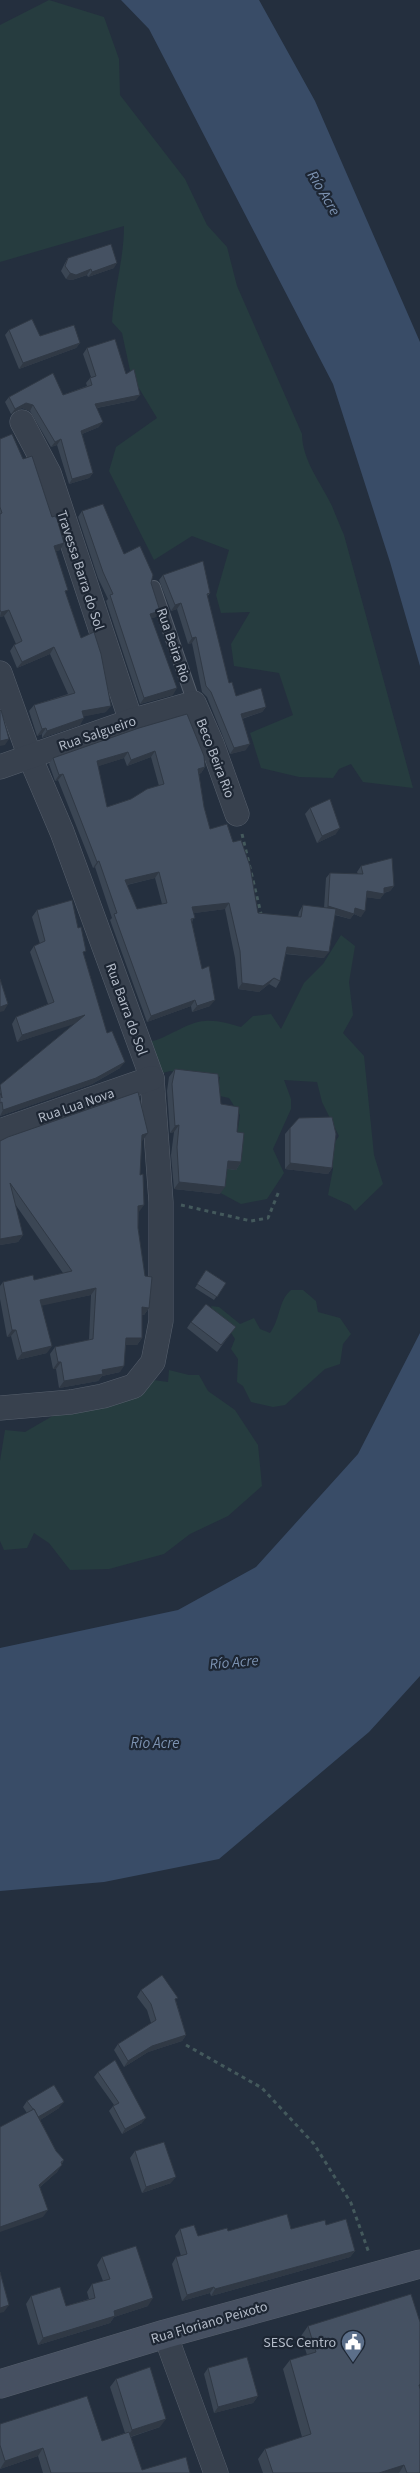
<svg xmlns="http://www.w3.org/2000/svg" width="420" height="2473" font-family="'Source Sans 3',sans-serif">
	<rect width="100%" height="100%" fill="#242f3e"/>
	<g fill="#263c3f">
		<path d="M49 0 104 17 119 59 120 95 185 179 207 225 227 247 237 286 302 434C302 460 321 483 332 506 336 516 340 526 344 535L413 788 363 782 351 764 339 769 333 778 299 777 261 768 250 733 293 715 279 673 234 666 231 644 250 612 221 613 216 595 229 550 192 536 154 560 109 471 116 447 157 418 131 375 122 333 112 322C114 290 124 259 124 226L0 262V25Z"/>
		<path d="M341 935 355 946 349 982 353 1015 343 1033 364 1056 374 1155 383 1184 355 1211 350 1205 328 1195 333 1169 331 1148 339 1136 322 1102 317 1082 284 1080 291 1099V1109L273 1149 284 1173 267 1199 241 1204 215 1190 235 1149 240 1115 229 1098 215 1095 220 1077 170 1071 159 1074 149 1042C169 1038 186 1022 205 1021 218 1020 229 1024 241 1027L253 1016 271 1014 281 1029 304 983 323 964Z"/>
		<path d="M291 1290H303L316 1301 318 1312 340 1318 351 1334 343 1344 340 1364 325 1369 285 1405 273 1407 251 1402 243 1386 237 1382 238 1359 231 1349 235 1339C228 1326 216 1320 211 1306L219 1307 240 1324 254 1318 260 1329 270 1333C281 1318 278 1301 291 1290Z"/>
		<polygon points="169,1370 189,1375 199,1375 208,1391 235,1410 258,1445 262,1486 228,1516 190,1534 164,1554 109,1569 70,1570 49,1543 34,1533 27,1548 4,1550 0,1541 0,1461 5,1430 25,1432 68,1407 153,1380 168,1382"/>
	</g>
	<g fill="#394c67">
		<polygon points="121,0 259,0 315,101 420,342 420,666 390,562 333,384 149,29"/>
		<polygon points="420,1333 420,1676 369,1732 219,1859 104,1882 0,1891 0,1648 178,1610 256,1567 358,1454"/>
	</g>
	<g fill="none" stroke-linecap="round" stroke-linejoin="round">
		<g stroke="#565f6c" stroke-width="14">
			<polyline id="service" points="154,587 194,703"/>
		</g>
		<g stroke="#565f6c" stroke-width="25">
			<g id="minor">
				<polyline points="22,422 49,473 131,721"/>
				<polyline points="0,673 30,757 62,832 152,1078 161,1202 161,1321 153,1362 134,1386 103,1396 71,1402 0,1408"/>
				<polyline points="0,767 131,721 194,703 212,744 237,814"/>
				<polyline points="0,1131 152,1078"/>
				<polyline points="165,2334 216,2473"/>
			</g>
		</g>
		<g stroke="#565f6c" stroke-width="29">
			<polyline id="secondary" points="0,2384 165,2334 420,2264"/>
		</g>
		<g stroke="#44595c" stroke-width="3" stroke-dasharray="4 4" stroke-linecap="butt">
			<polyline points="242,834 262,918"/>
			<polyline points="181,1205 251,1221 268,1218 279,1191"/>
			<polyline points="186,2045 262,2088 314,2144 351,2203 369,2253"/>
		</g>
		<use href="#service" stroke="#38414e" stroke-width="12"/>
		<use href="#minor" stroke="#38414e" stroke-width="24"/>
		<use href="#secondary" stroke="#465061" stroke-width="28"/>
	</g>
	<g fill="#3b4654" fill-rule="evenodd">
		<polygon points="68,258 114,268 88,277 87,275 72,280 66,279 61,271 65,263"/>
		<polygon points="9,330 40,336 80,343 76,348 19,369 5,335"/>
		<polygon points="87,348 126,374 136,400 97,408 99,427 82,434 93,473 89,478 69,484 57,445 51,447 30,411 22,408 11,414 5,402 9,397 63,395 87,386 86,383 91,377 83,354"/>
		<polygon points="0,439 60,550 56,551 66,594 106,712 84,716 80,725 42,738 42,734 37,736 29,711 34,705 68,694 50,654 17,668 10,651 14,645 16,644 4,616 0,617"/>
		<polygon points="82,511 151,583 156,617 151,618 173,695 140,704 106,601 108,599 98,578 78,517"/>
		<polygon points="163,575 210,593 207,597 229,683 236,696 266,707 262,712 242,719 246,750 230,754 207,697 202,692 192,643 188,644 177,609 171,611 159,580"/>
		<path d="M139 728 205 767 201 773 199 774 204 807 210 829 258 913 298 917 299 912 303 905 324 908 326 878 330 873 358 874 357 872 361 866 394 886 390 891 384 893 380 899 366 897 361 917 354 914 350 919 335 915 324 958 285 954 280 981 276 988 269 984 259 992 238 989 235 958 225 909 194 913 192 923 210 1006 192 1012 191 1006 147 1022 110 920 112 918 95 867 93 868 58 780 55 781 49 764 53 758ZM151 757 159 786 131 799 107 807 98 766 124 758 127 766ZM155 878 162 904 137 909 127 885Z"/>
		<polygon points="310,808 336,834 317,843 305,814"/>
		<polygon points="37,910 84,955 107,1033 120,1068 92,1084 0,1116 0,1085 75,1023 17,1042 12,1024 16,1017 48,1004 30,952 34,946 40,944 32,917"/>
		<polygon points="175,1069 221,1104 237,1132 241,1162 236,1170 227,1169 220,1194 174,1189 171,1155 174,1132 170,1133 167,1091 169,1077"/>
		<polygon points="290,1128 332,1168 328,1174 285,1169 285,1134"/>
		<polygon points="143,1140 141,1141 138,1228 149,1308 144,1315 142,1315 142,1338 137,1345 126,1345 120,1372 102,1376 98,1381 59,1388 56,1369 53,1369 50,1354 55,1347 89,1340 91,1295 42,1305 47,1353 17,1360 11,1336 7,1337 0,1299 0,1286 3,1282 34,1280 63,1273 15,1204 23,1235 18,1242 0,1245 0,1141"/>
		<polygon points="206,1270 226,1283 214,1300 195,1288"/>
		<polygon points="191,1322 231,1333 217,1352 187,1328"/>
		<polygon points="141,1990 176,2001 186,2035 182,2041 148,2052 124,2067 114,2050 118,2044 151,2023 147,2010 137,1997"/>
		<polygon points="98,2072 142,2123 122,2134 109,2111 114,2105 94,2077"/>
		<polygon points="27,2101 59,2108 40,2120 56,2151 64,2160 57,2172 40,2187 43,2217 27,2113 23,2107"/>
		<polygon points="135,2151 171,2183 142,2193 130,2158"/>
		<polygon points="326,2225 355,2251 350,2257 211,2296 210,2293 182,2301 172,2264 176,2257 181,2256 175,2236 180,2229 198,2236 291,2229"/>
		<polygon points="102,2257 148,2306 114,2317 110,2323 38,2345 26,2304 31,2296 66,2306 89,2299 87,2292 92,2284 103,2281 97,2265"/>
		<polygon points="308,2326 420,2473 263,2473 258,2459 265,2449 302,2437 283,2369 290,2360 307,2355 301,2336"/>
		<polygon points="208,2368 258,2396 253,2403 214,2413 204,2374"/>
		<polygon points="116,2379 160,2427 131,2437 142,2470 190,2473 43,2473 38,2456 0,2469 0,2424 102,2441 125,2433 110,2387"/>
	</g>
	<g fill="#303945">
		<polygon points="117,263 114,268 88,277 92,272"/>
		<polygon points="91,269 87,275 72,280 66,279 70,273"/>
		<polygon points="80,343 76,348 19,369 23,363"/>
		<polygon points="140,395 136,400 91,409 95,404"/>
		<polygon points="26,403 33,405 30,411 22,408 11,414 15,409"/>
		<polygon points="103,422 99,427 77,436 81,431"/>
		<polygon points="61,439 57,445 51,447 55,442"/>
		<polygon points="93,473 89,478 69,484 72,479"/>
		<polygon points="64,543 60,550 50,553 54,546"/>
		<polygon points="181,603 177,609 171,611 175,605"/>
		<polygon points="9,610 4,616 0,617 1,612"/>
		<polygon points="160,611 156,617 146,620 150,614"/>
		<polygon points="196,637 192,643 188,644 192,638"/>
		<polygon points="54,647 50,654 17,668 22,662"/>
		<polygon points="177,688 173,695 140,704 144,698"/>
		<polygon points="111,706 106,712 77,718 82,711"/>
		<polygon points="266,707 262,712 237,720 241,714"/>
		<polygon points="84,718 80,725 42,738 47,731"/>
		<polygon points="46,728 42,734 37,736 42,729"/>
		<polygon points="9,739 5,745 0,746 0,741"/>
		<polygon points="250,744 246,750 230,754 234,748"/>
		<polygon points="155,751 151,757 127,766 131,760"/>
		<polygon points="128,752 124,758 93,768 97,761"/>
		<polygon points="205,767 201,773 194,775 198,769"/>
		<polygon points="63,774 58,780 55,781 59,775"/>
		<polygon points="340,828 336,834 317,843 322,836"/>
		<polygon points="99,861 95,867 93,868 97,862"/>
		<polygon points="159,872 155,878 121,886 125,880"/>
		<polygon points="394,886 390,891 382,893 384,894 380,899 363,897 367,891 384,888"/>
		<polygon points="229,903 225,909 188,914 192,907"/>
		<polygon points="328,906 355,908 365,911 361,917 354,914 350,919 324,911"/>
		<polygon points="287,947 329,952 324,958 282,953"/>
		<polygon points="274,978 269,984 259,992 238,989 242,983"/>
		<polygon points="195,1000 191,1006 147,1022 151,1016"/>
		<polygon points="215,1000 210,1006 192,1012 197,1006"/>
		<polygon points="8,1004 4,1011 0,1012 0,1007"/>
		<polygon points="85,1015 81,1022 17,1042 22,1035"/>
		<polygon points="125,1062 120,1068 92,1084 0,1116 3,1110"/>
		<polygon points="179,1125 174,1132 170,1133 175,1126"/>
		<polygon points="148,1133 143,1140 137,1142 142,1135"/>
		<polygon points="228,1161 241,1162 236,1170 223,1168"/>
		<polygon points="290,1163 332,1168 328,1174 285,1169"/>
		<polygon points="179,1182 225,1187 220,1194 174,1189"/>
		<polygon points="144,1205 139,1212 133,1213 138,1206"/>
		<polygon points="23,1235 18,1242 0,1245 0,1239"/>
		<polygon points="96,1288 91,1295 36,1307 40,1300"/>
		<polygon points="142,1307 149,1308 144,1315 137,1314"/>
		<polygon points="12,1330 16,1330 11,1336 7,1337"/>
		<polygon points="126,1338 142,1338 137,1345 121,1345"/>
		<polygon points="52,1346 47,1353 17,1360 22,1353"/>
		<polygon points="58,1362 61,1362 56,1369 53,1369"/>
		<polygon points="124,1366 120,1372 102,1376 98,1381 59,1388 64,1381 102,1370"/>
		<polygon points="186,2035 182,2041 148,2052 124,2067 128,2061 152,2046"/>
		<polygon points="64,2102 59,2108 34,2124 38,2117"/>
		<polygon points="146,2118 142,2123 122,2134 125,2129"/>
		<polygon points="62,2165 57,2172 34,2192 39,2185"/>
		<polygon points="176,2177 171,2183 142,2193 146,2187"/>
		<polygon points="48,2210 43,2217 0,2232 0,2227"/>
		<polygon points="355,2251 350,2257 211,2296 215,2289"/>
		<polygon points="214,2287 210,2293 182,2301 187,2295"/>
		<polygon points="153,2298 148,2306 114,2317 110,2323 38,2345 43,2338 114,2311"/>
		<polygon points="9,2305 4,2312 0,2313 0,2308"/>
		<polygon points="258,2396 253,2403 214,2413 218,2407"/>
		<polygon points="166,2419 160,2427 126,2438 132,2430"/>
		<polygon points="43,2448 38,2456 0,2469 5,2461"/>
		<polygon points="404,2465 399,2473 379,2473"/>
	</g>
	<g fill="#455162" stroke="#303945" fill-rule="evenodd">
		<polygon points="111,244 117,263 92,272 91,269 76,275 70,273 65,266 68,258"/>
		<polygon points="32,319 40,336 74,325 80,343 23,363 9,330"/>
		<polygon points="115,339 126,374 134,369 140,395 95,404 103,422 81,431 93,473 72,479 61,439 55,442 33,405 26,403 15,409 9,397 53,373 63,395 92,385 90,378 96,376 87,348"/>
		<polygon points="12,434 23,459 32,456 52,517 55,516 57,519 64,543 54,546 68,590 65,591 81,638 94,632 101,654 111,706 82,711 84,718 47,731 46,728 42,729 34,705 75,693 54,647 22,662 14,645 22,641 9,610 1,612 0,610 0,514 2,513 0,507 0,439"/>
		<polygon points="103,504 124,554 140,546 153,575 151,583 160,611 150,614 177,688 144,698 110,595 113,594 103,572 82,511"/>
		<polygon points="203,561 210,593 207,594 229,683 232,682 236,696 261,688 266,707 241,714 250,744 234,748 211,692 206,686 196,637 192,638 181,603 175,605 163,575"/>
		<polygon points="1,710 9,739 0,741 0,711"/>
		<path d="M187 714 204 756 205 767 198 769 204 807 210 829 227 824 233 842 241 840 250 866 258 913 301 917 303 905 336 909 329 952 287 947 280 981 274 978 263 986 242 983 240 951 229 903 192 907 195 918 191 919 202 969 209 966 215 1000 197 1006 195 1000 151 1016 114 914 117 913 99 861 97 862 63 774 59 775 53 758 139 728ZM155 751 164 784 147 789 131 799 107 807 97 761 128 752 131 760ZM159 872 167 903 137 909 125 880Z"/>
		<polygon points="330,799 340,828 322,836 310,808"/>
		<polygon points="392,858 394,886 384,888 384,894 367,891 365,911 355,908 354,914 328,906 330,873 363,874 361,866"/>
		<polygon points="72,900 78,928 81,927 86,951 83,952 107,1033 112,1031 125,1062 96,1078 3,1110 2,1102 0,1103 0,1093 2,1098 0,1085 85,1015 22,1035 16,1017 54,1002 34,946 45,941 37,910"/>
		<polygon points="0,979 8,1004 0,1007"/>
		<polygon points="175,1069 218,1074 221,1104 239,1107 237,1132 244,1133 241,1162 228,1161 225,1187 179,1182 177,1147 179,1125 175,1126 172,1084"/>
		<polygon points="138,1092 148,1133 142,1135 140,1175 143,1174 144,1205 138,1206 138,1228 145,1276 152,1277 149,1308 142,1307 142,1338 126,1338 124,1366 102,1370 103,1374 64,1381 61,1362 58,1362 55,1347 93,1339 96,1288 40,1300 52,1346 22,1353 16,1330 12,1330 3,1282 33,1275 34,1280 72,1271 10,1183 23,1235 0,1239 0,1141 8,1137"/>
		<polygon points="332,1117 336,1134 332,1168 290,1163 290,1128 299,1118"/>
		<polygon points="206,1270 226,1283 217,1297 197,1284"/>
		<polygon points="206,1304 236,1327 221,1345 191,1322"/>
		<polygon points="162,1975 178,1998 175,1999 186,2035 152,2046 128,2061 118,2044 156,2020 151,2004 141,1990"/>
		<polygon points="115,2060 146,2118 125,2129 113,2106 119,2103 98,2072"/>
		<polygon points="54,2085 64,2102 38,2117 34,2109 33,2109 27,2101"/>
		<polygon points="34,2109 56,2151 64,2160 61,2162 62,2165 39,2185 48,2210 0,2227 0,2127"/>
		<polygon points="164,2142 176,2177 146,2187 135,2151"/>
		<polygon points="287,2214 291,2229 325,2220 326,2225 346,2219 355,2251 215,2289 214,2287 187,2295 176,2257 187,2254 180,2229 194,2225 198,2236 227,2228 228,2231"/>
		<polygon points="136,2246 153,2298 114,2311 115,2316 43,2338 31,2296 60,2287 66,2306 95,2298 92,2284 110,2279 102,2257"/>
		<polygon points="0,2272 9,2305 0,2308"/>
		<polygon points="411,2294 420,2322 420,2384 419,2385 420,2389 420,2473 407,2473 404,2465 379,2473 273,2473 265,2449 311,2434 290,2360 316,2352 308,2326"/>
		<polygon points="247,2357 258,2396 218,2407 208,2368"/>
		<polygon points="150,2367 166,2419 132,2430 116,2379"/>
		<polygon points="87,2396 102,2441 129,2432 142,2470 186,2457 190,2473 51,2473 43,2448 5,2461 0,2445 0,2424"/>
	</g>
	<defs>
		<g id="civic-pin" transform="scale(1.25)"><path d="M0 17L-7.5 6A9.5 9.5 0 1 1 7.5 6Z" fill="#5c6f8a" stroke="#1d2633"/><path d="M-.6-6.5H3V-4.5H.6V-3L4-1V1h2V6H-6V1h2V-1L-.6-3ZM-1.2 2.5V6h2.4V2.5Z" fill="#fff"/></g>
	</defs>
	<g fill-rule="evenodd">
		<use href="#civic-pin" x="353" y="2342"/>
	</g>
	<g text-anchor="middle" stroke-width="4.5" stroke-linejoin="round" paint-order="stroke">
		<g font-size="14" fill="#b4bcc9" stroke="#1d2633">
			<text transform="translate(81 570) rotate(72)" y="5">Travessa Barra do Sol</text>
			<text transform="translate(174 645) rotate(71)" y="5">Rua Beira Rio</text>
			<text transform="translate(97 733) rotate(-19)" y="5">Rua Salgueiro</text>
			<text transform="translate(216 758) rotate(69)" y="5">Beco Beira Rio</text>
			<text transform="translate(127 1009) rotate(70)" y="5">Rua Barra do Sol</text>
			<text transform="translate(76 1105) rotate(-19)" y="5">Rua Lua Nova</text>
			<text transform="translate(209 2322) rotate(-16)" y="5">Rua Floriano Peixoto</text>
		</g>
		<g font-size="14" fill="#b4bcc9" stroke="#1d2633" text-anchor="end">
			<text x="336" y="2347">SESC Centro</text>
		</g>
		<g font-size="15" font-style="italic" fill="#7c92b1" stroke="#1d2633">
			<text transform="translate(324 193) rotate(59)" y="5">Río Acre</text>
			<text transform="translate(234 1662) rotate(-5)" y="5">Río Acre</text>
			<text x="155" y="1748">Rio Acre</text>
		</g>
	</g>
</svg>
